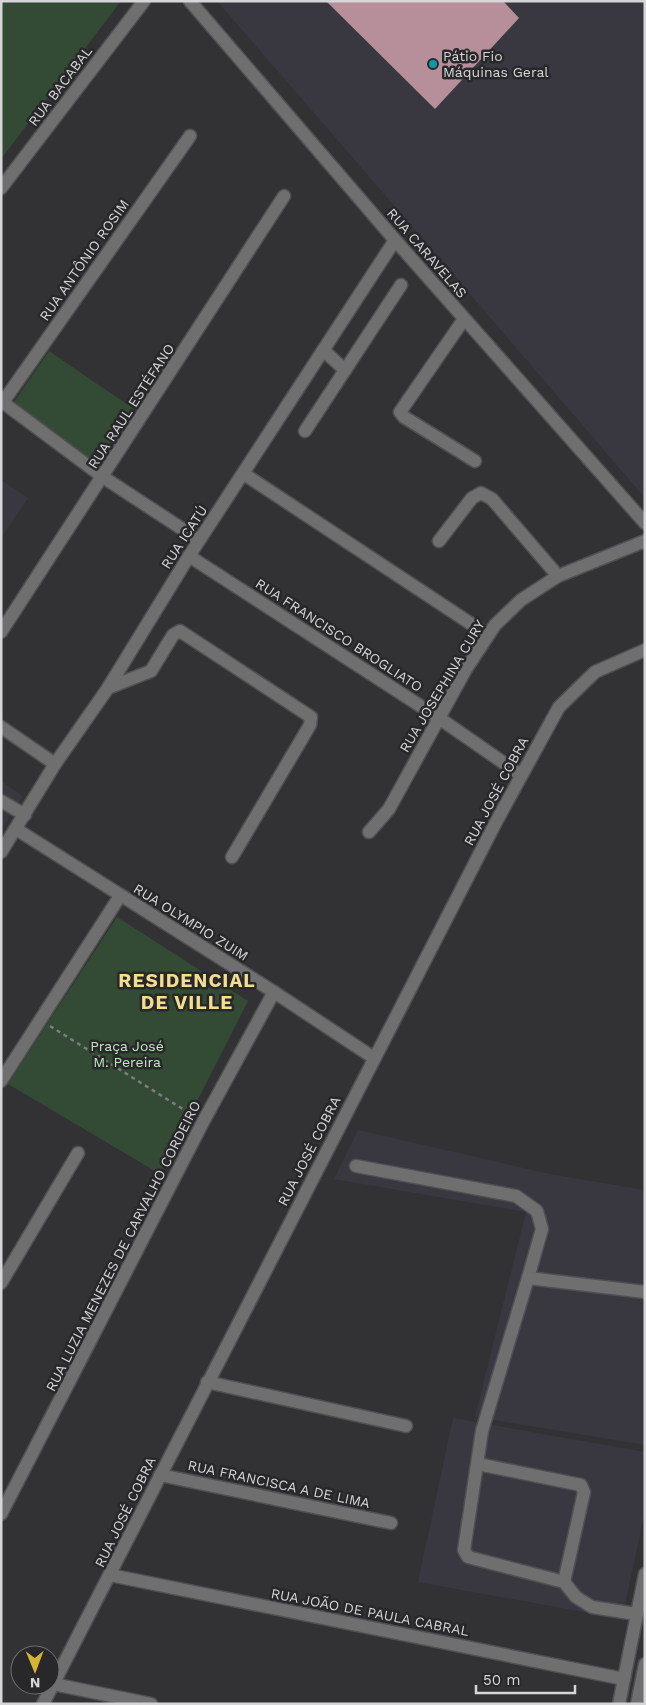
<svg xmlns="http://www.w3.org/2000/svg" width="646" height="1705" font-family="'Work Sans',sans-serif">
	<rect width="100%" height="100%" fill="#323134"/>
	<g fill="#393841">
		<polygon points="217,1 645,1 645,498 366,173"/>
		<polygon points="1,480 28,498 1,538"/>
		<polygon points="1,781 23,796 1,830"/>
		<polygon points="358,1130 550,1174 645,1190 645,1445 475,1417 526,1212 334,1179"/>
		<polygon points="453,1418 645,1452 645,1511 622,1619 418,1582"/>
	</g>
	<g fill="#334b35">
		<polygon points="1,1 121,1 1,159"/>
		<polygon points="49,351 134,409 96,463 12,405"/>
		<polygon points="117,917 248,1001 160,1174 8,1084"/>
	</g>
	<polygon fill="#b68f9a" points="326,1 503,1 519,18 435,109"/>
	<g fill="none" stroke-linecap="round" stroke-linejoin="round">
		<g stroke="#504f52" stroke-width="15">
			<g id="minor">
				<polyline points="190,1 395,240 645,523"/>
				<polyline points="1,188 144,1"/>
				<polyline points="464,319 400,412 404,417 475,461"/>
				<polyline points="323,350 345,370"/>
				<polyline points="1,401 103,477 199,540"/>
				<polyline points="3,402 190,136"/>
				<polyline points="305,431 401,285"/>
				<polyline points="244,474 488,635"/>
				<polyline points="439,541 472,498 481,493 492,499 558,576"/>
				<polyline points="189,556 439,718 521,775"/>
				<polyline points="1,632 284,196"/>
				<polyline points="108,688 151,671 173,635 180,631 311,717 310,725 232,857"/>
				<polyline points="1,727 55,764"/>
				<polyline points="1,801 25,815"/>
				<polyline points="16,829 274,992 374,1058"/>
				<polyline points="369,832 389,809 466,669 495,625 521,600 558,576 645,541"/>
				<polyline points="1,852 55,764 108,688 189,556 395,240"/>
				<polyline points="1,1081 120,896"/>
				<polyline points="356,1166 516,1196 537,1211 542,1229 528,1278"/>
				<polyline points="1,1283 78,1153"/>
				<polyline points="207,1382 406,1426"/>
				<polyline points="478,1464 581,1485 584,1492 564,1582"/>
				<polyline points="160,1475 391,1523"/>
				<polyline points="1,1514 203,1122 274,992"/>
				<polyline points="110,1575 624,1679"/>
				<polyline points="636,1614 592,1607 576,1597 564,1582 468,1557 464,1550 482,1431 528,1278 645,1292"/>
				<polyline points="53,1684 151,1704"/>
				<polyline points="43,1704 496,822 559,707 595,672 645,650"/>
				<polyline points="619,1704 645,1574"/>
				<polyline points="637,1704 645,1664"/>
			</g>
		</g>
		<polyline stroke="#7c7b7e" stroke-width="2.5" stroke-dasharray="4 4" stroke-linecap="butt" points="50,1026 194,1116"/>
		<use href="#minor" stroke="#6f6f70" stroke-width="12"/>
	</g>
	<circle fill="#0f9aa8" stroke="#28272a" stroke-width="2" cx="433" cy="64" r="5"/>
	<g text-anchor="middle" stroke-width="5" stroke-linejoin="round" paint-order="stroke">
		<g font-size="14" fill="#d6d6d8" stroke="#28272a" text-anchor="start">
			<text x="443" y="61">Pátio Fio<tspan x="443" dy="16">Máquinas Geral</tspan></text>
		</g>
		<g font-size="14" fill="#d6d6d8" stroke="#28272a">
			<text transform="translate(60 86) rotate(-53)" y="5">RUA BACABAL</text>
			<text transform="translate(427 253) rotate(49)" y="5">RUA CARAVELAS</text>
			<text transform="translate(84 260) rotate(-55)" y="5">RUA ANTÔNIO ROSIM</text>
			<text transform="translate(131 406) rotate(-57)" y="5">RUA RAUL ESTÉFANO</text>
			<text transform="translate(184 537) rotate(-57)" y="5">RUA ICATÚ</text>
			<text transform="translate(339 635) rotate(33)" y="5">RUA FRANCISCO BROGLIATO</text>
			<text transform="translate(442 686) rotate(-59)" y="5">RUA JOSEPHINA CURY</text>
			<text transform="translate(496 791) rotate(-62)" y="5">RUA JOSÉ COBRA</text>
			<text transform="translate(191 922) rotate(32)" y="5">RUA OLYMPIO ZUIM</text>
			<text transform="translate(309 1151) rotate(-63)" y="5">RUA JOSÉ COBRA</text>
			<text transform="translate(123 1246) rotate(-63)" y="5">RUA LUZIA MENEZES DE CARVALHO CORDEIRO</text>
			<text transform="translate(279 1484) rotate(12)" y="5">RUA FRANCISCA A DE LIMA</text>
			<text transform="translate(125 1512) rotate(-64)" y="5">RUA JOSÉ COBRA</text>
			<text transform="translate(370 1612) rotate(11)" y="5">RUA JOÃO DE PAULA CABRAL</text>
		</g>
		<g font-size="14" fill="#bbebbd" stroke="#28272a">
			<text x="127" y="1051">Praça José<tspan x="127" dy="16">M. Pereira</tspan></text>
		</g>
		<g font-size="19" font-weight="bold" letter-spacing="1" fill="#f3dd8f" stroke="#28272a">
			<text x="187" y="987">RESIDENCIAL<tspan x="187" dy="22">DE VILLE</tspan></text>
		</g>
	</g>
	<rect width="646" height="1705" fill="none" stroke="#d6d6d8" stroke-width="5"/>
	<g transform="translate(35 1670) rotate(179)"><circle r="24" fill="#28272a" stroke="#6e6d70"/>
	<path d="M0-4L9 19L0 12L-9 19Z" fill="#d6b534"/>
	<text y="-8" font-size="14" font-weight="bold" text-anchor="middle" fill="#d6d6d8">N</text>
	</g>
	<path d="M476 1685v8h99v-8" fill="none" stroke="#d6d6d8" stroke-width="2.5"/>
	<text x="483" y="1685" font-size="15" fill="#d6d6d8" stroke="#28272a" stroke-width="4" paint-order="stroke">50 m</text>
</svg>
